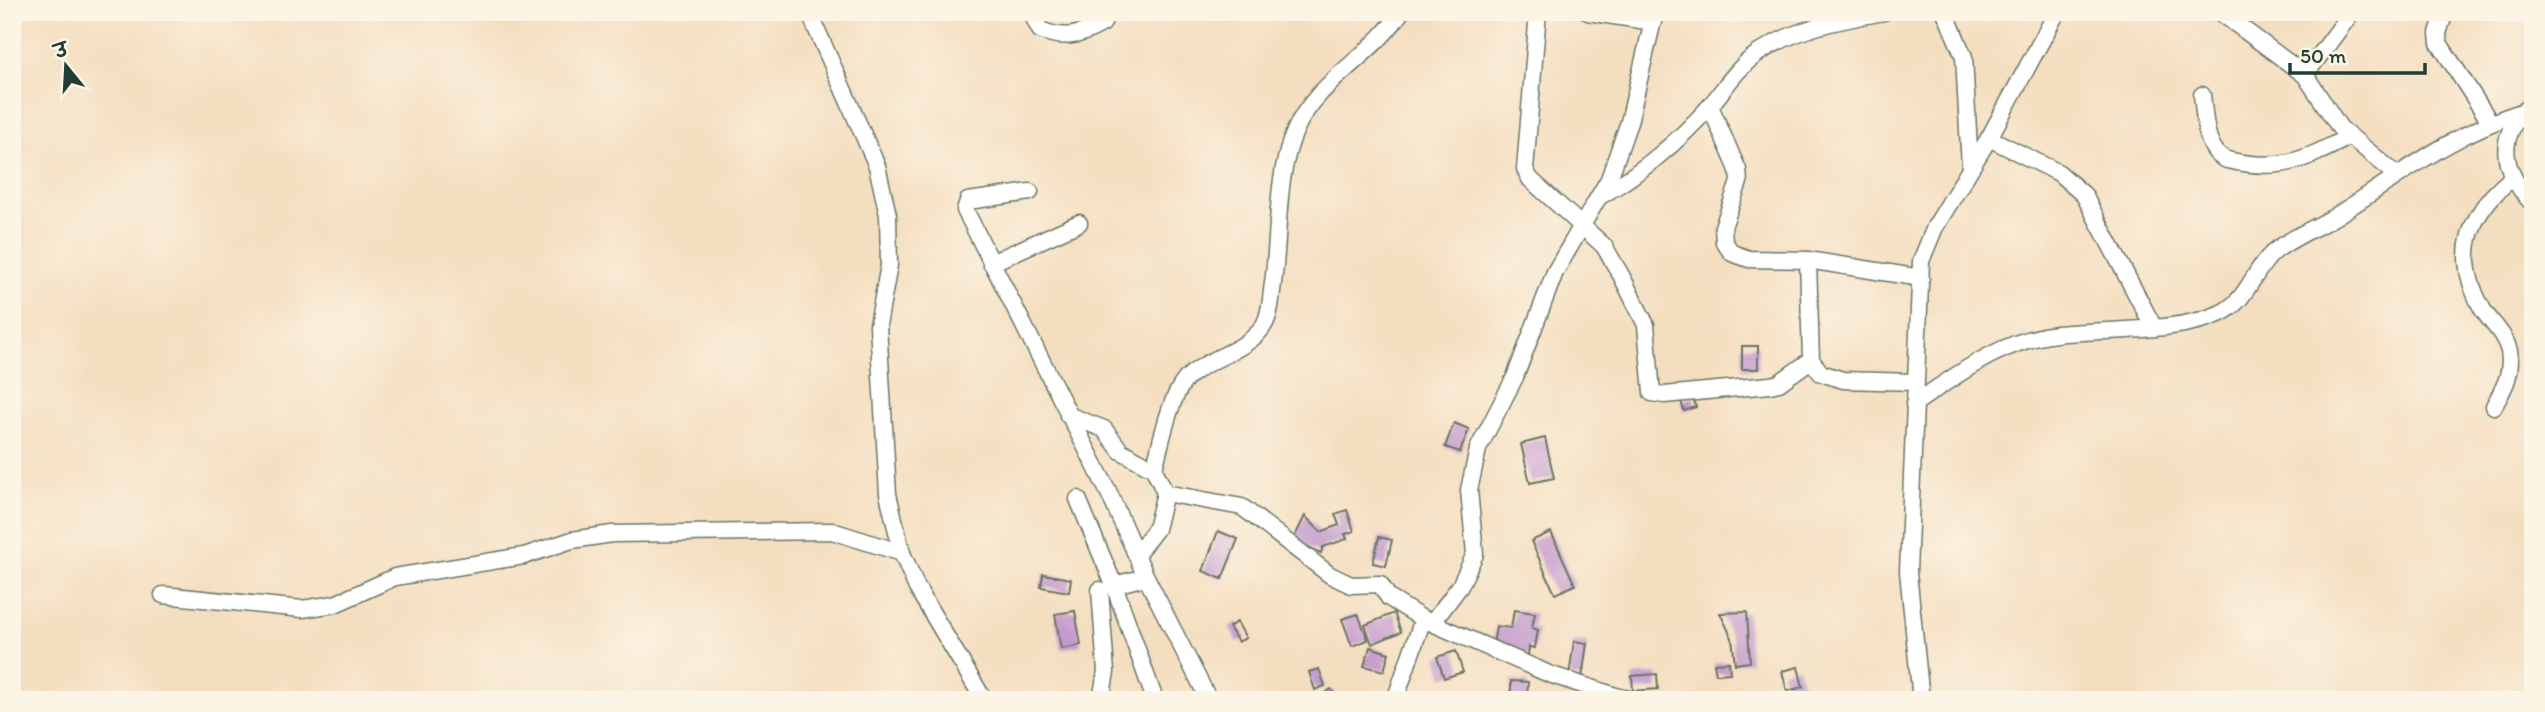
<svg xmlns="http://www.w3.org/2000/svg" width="2545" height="712" font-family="Itim,'Playpen Sans Deva',sans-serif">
	<rect width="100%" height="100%" fill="#fcf5e5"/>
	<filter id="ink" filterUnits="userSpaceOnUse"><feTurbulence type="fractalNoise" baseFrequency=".0143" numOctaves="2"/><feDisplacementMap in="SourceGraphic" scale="14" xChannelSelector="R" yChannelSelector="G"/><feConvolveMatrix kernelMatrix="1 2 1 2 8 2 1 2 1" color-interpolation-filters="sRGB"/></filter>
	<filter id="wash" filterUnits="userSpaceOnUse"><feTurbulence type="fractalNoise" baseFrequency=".00686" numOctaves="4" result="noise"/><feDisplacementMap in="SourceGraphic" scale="28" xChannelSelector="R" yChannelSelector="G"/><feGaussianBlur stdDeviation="1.57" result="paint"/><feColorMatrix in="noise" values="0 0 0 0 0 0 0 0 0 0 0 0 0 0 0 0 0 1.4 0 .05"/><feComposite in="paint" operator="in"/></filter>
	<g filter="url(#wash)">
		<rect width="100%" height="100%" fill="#f4dec0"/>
		<g id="blocks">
			<g fill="#c59bcd">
				<rect x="1742" y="346" width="16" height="23"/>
				<polygon points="1693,397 1696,407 1684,411 1681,401"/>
				<polygon points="1454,423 1469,429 1460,452 1445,447"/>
				<polygon points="1545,438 1554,478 1530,483 1521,444"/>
				<polygon points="1347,510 1354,531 1345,534 1347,539 1323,547 1321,553 1293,540 1305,516 1321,532 1339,525 1335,514"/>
				<polygon points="1218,531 1238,539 1222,579 1203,571"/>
				<polygon points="1551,532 1575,585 1555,594 1531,541"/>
				<polygon points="1379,537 1392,540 1386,566 1373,563"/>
				<polygon points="1043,574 1071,579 1069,592 1041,587"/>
				<polygon points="1514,610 1535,613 1532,628 1538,630 1535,648 1529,647 1528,655 1507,652 1507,647 1493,645 1496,626 1511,628"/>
				<polygon points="1075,611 1081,645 1061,649 1055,614"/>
				<polygon points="1747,612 1750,662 1735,664 1732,638 1720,613"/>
				<polygon points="1394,613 1401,632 1372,644 1365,625"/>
				<polygon points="1358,614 1368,640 1352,646 1342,619"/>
				<polygon points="1237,622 1246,638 1238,642 1229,627"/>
				<polygon points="1574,641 1587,643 1582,678 1569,676"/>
				<polygon points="1370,647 1389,653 1384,671 1364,666"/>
				<polygon points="1456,651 1463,672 1444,678 1437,657"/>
				<polygon points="1729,662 1730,673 1716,674 1714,663"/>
				<polygon points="1798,667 1803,687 1787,691 1782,671"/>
				<polygon points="1319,669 1325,686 1315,690 1309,672"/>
				<polygon points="1657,674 1658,689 1633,691 1632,676"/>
				<polygon points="1511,681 1528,682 1527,700 1511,700"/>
				<polygon points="1331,689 1339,700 1326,700 1322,695"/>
			</g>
		</g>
	</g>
	<g filter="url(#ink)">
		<use href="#blocks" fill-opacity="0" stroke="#6a7565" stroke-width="2"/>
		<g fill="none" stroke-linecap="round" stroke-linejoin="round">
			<g stroke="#6a7565" stroke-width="19">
				<g id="street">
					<polyline points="809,12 877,166 888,215 889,265 878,325 888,494 902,553 917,588 984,700"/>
					<path d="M1031 12 1040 30C1064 40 1081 36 1103 23"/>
					<polyline points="1538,12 1525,169 1530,179 1604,246 1622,277 1646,325 1652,393 1664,395 1770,385 1779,383 1811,360"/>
					<polyline points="1588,12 1653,22"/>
					<polyline points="1945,12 1964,57 1970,168"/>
					<polyline points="2220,12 2305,75 2340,128 2397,175"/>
					<polyline points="2445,12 2438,33 2439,43 2490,122"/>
					<polyline points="2305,75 2352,12"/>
					<path d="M2202 95C2205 116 2204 151 2227 160 2281 172 2302 161 2349 137"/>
					<path d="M2533 103C2494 135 2501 170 2533 204"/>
					<polyline points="1710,106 1738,170 1739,182 1723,227 1724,242 1732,253 1749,259 1808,260 1921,278"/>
					<polyline points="1989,138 2059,173 2084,195 2153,326"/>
					<polyline points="1030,192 968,201 965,210 1109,493 1146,577 1209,700"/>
					<path d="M1602 195C1644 171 1678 142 1710 106 1725 88 1737 68 1757 54 1795 28 1839 20 1884 12"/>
					<polyline points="1808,260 1811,360 1821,373 1843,380 1915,382"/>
					<polyline points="991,263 1079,223"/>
					<path d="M1914 404C1957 375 2002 340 2056 334 2104 329 2175 333 2219 314 2248 302 2252 270 2275 251 2294 236 2319 227 2339 214 2404 173 2449 135 2524 111"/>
					<path d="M2494 406C2504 388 2513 373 2509 351 2505 334 2492 324 2483 310 2453 257 2466 215 2512 178"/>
					<polyline points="1068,415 1104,429 1121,451 1154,469 1165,493 1242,507 1330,575 1351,585 1380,584 1389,598 1423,619 1549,674 1619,697 1637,700"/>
					<path d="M1154 469C1161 444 1169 398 1186 379 1207 357 1248 352 1264 325 1271 313 1271 296 1273 283 1280 234 1275 177 1295 131 1316 81 1372 57 1401 12"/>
					<polyline points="1078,499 1114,585 1155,700"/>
					<polyline points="1137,553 1156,529 1165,493"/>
					<polyline points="1114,585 1146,577"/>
					<polyline points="1100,590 1106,672 1101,700"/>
					<polyline points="163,595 302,609 335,604 395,577 524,556 572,540 612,534 832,531 902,553"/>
					<polyline points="1433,622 1460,586 1475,554 1469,490 1478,449 1515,377 1555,272 1609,179 1629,122 1655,12"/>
					<polyline points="1395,700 1423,619"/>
					<polyline points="1700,700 1734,700"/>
					<polyline points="1921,700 1908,572 1921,261 1935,227 1989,138 2057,12"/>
				</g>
			</g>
			<use href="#street" stroke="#fff" stroke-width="16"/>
		</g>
	</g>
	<rect width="2545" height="712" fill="none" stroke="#fcf5e5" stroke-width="42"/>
	<g transform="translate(66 66) rotate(342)" stroke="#fcf5e5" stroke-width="5" paint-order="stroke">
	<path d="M0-5L12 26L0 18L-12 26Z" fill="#1f3d34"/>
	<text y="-10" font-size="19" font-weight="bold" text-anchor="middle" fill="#1f3d34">उ</text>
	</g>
	<path d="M2290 63v10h135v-10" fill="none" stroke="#1f3d34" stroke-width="3.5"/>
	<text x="2300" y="63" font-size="21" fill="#1f3d34" stroke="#fcf5e5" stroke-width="5" paint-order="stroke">50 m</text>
</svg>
